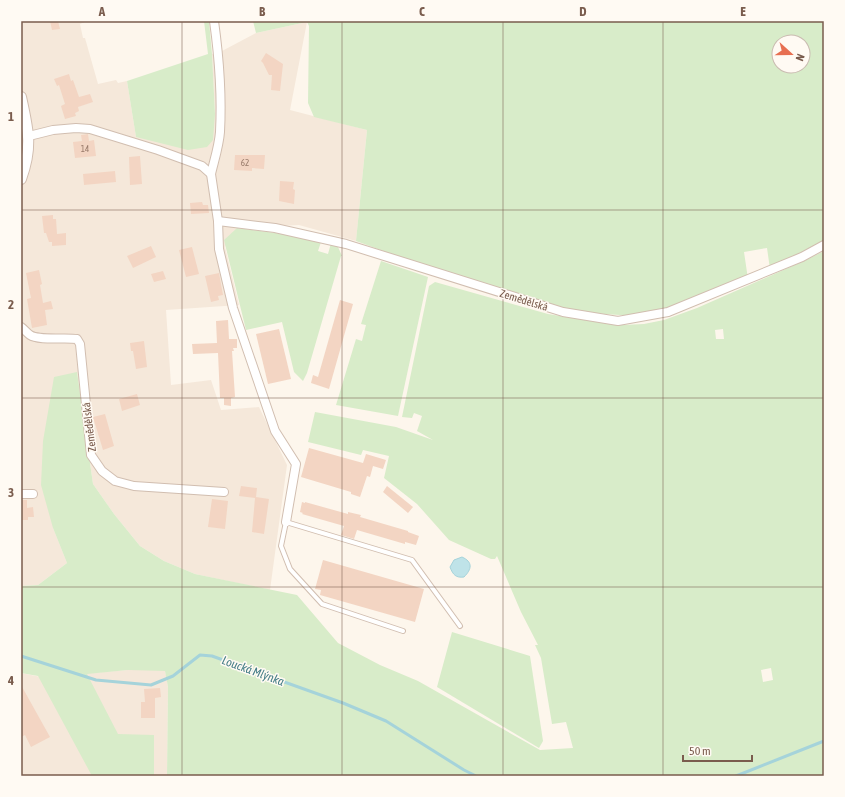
<svg xmlns="http://www.w3.org/2000/svg" width="845" height="797" font-family="'Asap Condensed',sans-serif">
	<rect width="100%" height="100%" fill="#fdf6ec"/>
	<g fill="#f5e8da">
		<polygon points="21,21 87,21 80,24 83,38 85,38 98,84 116,80 118,83 127,81 136,137 215,114 212,54 222,51 256,33 307,22 290,110 367,130 356,241 299,225 237,228 225,247 239,305 166,310 171,385 211,380 221,410 259,407 287,465 270,590 195,574 164,561 140,546 114,514 93,484 77,373 53,528 67,563 38,585 21,586"/>
		<polygon points="128,670 165,670 168,687 167,776 21,776 21,673 41,677"/>
	</g>
	<g fill="#d8ecc9" fill-rule="evenodd">
		<polygon points="204,21 209,21 212,54 215,114 213,140 207,147 188,150 136,137 127,81 208,54"/>
		<path d="M253 21H824V242L770 269 767 248 744 252 748 279 664 311 634 316 590 313 539 303 460 279 356 241 367 130 314 117 308 103 309 26 307 22 256 33ZM779 42H803V66H779Z"/>
		<polygon points="237,228 299,236 321,242 318,251 328,254 331,243 338,247 342,256 341,256 307,373 303,381 294,372 282,322 246,330 224,240"/>
		<path d="M824 251V776H167L168 687 165 671 128 670 87 674 118 734 154 735V776H92L38 676 21 673V586L38 585 67 563 53 528 41 485 43 441 54 377 77 372 93 484 114 514 140 546 164 561 195 574 297 595 338 643 380 665 418 681 540 750 573 748 566 722 552 724 541 658 535 645H538L521 612 497 556 495 559H491L449 540 417 504 384 478 389 456 363 450 361 455 308 442 315 412 396 427 433 440 417 431 422 416 414 413 412 418 402 417 429 286 435 282 548 314 597 322 623 325 644 324 664 320 697 308 806 260ZM723 329 724 339H716L715 330ZM771 668 773 680 763 682 761 670Z"/>
		<polygon points="381,261 428,277 398,416 336,405 356,339 362,341 366,325 361,324"/>
		<polygon points="452,632 530,656 543,741 539,748 437,687"/>
	</g>
	<path fill="#bfe3e8" stroke="#a5d3da" d="M462 557C473 562 472 569 464 577 456 578 453 575 450 567L454 560Z"/>
	<g fill="none" stroke-linecap="round" stroke-linejoin="round">
		<g stroke="#a5d3da" stroke-width="3">
			<polyline points="21,656 96,680 151,685 173,676 200,655 212,656 343,703 386,721 464,770 476,776"/>
			<polyline points="736,776 824,741"/>
		</g>
	</g>
	<g fill="#f3d5c3">
		<polygon points="50,21 58,21 60,29 52,30"/>
		<polygon points="266,53 283,64 280,91 271,90 272,75 269,75 263,63 261,61"/>
		<polygon points="69,74 71,81 73,80 79,97 90,94 93,102 78,107 79,111 75,113 76,116 65,119 61,106 65,104 59,85 57,86 54,79"/>
		<polygon points="88,134 89,141 94,140 96,156 75,158 73,142 82,141 81,135"/>
		<polygon points="235,155 265,155 264,169 252,168 252,171 234,170"/>
		<polygon points="140,156 142,184 130,185 129,157"/>
		<polygon points="115,171 116,182 84,185 83,174"/>
		<polygon points="280,181 294,182 293,189 295,190 294,204 279,201"/>
		<polygon points="202,202 203,205 208,205 209,213 191,214 190,203"/>
		<polygon points="53,215 53,219 56,219 57,234 66,233 66,245 52,246 52,242 49,242 46,233 44,233 42,216"/>
		<polygon points="151,246 156,257 133,268 127,256"/>
		<polygon points="192,247 199,274 186,277 179,250"/>
		<polygon points="39,270 42,284 40,285 43,303 51,301 53,309 45,310 47,325 32,328 27,299 31,298 26,273"/>
		<polygon points="163,271 166,279 154,282 151,274"/>
		<polygon points="219,273 223,295 218,296 219,300 211,302 205,276"/>
		<polygon points="340,300 353,304 329,389 311,383 313,375 318,377"/>
		<polygon points="228,320 229,339 237,339 237,348 233,348 234,351 232,351 235,397 231,398 231,406 224,405 224,398 220,398 218,353 193,354 192,344 217,343 216,321"/>
		<polygon points="279,329 291,379 268,384 256,334"/>
		<polygon points="144,341 147,367 136,369 133,351 131,351 130,343"/>
		<polygon points="137,394 140,405 122,411 119,399"/>
		<polygon points="105,414 114,446 103,450 93,417"/>
		<polygon points="309,448 363,463 366,454 386,460 383,469 373,466 370,477 367,476 360,497 351,494 351,492 301,477"/>
		<polygon points="241,486 257,488 256,497 269,499 264,534 252,532 255,498 239,496"/>
		<polygon points="387,486 413,507 408,513 383,492"/>
		<polygon points="212,499 228,501 225,529 208,527"/>
		<polygon points="21,500 27,500 27,508 33,507 34,517 28,517 28,520 21,520"/>
		<polygon points="302,502 305,503 305,502 348,514 348,512 361,515 360,517 408,531 408,532 419,536 416,545 405,542 405,544 357,530 354,539 341,535 344,526 302,514 303,513 300,512"/>
		<polygon points="323,560 424,589 415,622 320,595 321,590 315,589"/>
		<polygon points="21,685 50,737 31,747 25,735 21,737"/>
		<polygon points="160,688 161,697 155,698 155,718 141,718 141,702 145,702 144,689"/>
	</g>
	<g fill="none" stroke-linecap="round" stroke-linejoin="round">
		<g stroke="#d1beb0" stroke-width="6">
			<polyline id="service" points="403,631 322,604 290,569 281,546 286,522 412,560 460,626"/>
		</g>
		<g stroke="#d1beb0" stroke-width="10">
			<g id="minor">
				<polyline points="29,136 53,130 76,128 90,129 158,150 202,166 211,174 218,221 219,249 233,308 275,431 296,464 286,522"/>
				<path d="M211 174C214 161 219 146 220 132 222 95 219 57 214 21"/>
				<polyline points="218,221 275,228 346,244 563,312 618,321 668,312 802,257 824,245"/>
				<path d="M21 327C24 329 27 333 30 335 39 341 66 337 77 339L80 344 91 455 102 471 115 481 134 486 224 492"/>
				<polyline points="21,494 33,494"/>
			</g>
		</g>
		<g stroke="#d1beb0" stroke-width="12">
			<path id="tertiary" d="M21 97C28 130 33 146 21 179"/>
		</g>
		<use href="#service" stroke="#fff" stroke-width="4"/>
		<use href="#minor" stroke="#fff" stroke-width="8"/>
		<use href="#tertiary" stroke="#fff" stroke-width="10"/>
	</g>
	<path fill="none" stroke="#7a5c4d" stroke-width="1" stroke-opacity="0.55" d="M182 21V776M342 21V776M503 21V776M663 21V776M21 210H824M21 398H824M21 587H824"/>
	<g text-anchor="middle" stroke-width="3" stroke-linejoin="round" paint-order="stroke">
		<g font-size="9" fill="#987a6a">
			<text x="85" y="152">14</text>
			<text x="245" y="166">62</text>
		</g>
		<g font-size="11" fill="#7a5c4d" stroke="#fffaf3">
			<text transform="translate(524 300) rotate(17)" y="4">Zemědělská</text>
			<text transform="translate(89 427) rotate(-97)" y="4">Zemědělská</text>
		</g>
		<g font-size="12" font-style="italic" fill="#437c86" stroke="#fffaf3">
			<text transform="translate(253 671) rotate(20)" y="4">Loucká Mlýnka</text>
		</g>
	</g>
	<rect width="845" height="797" fill="none" stroke="#fffaf3" stroke-width="44"/>
	<g transform="translate(791 54) rotate(111)"><circle r="19" fill="#fffaf3" stroke="#cabbb1"/>
	<path d="M0-3L7 15L0 10L-7 15Z" fill="#e76f51"/>
	<text y="-6" font-size="11" font-weight="bold" text-anchor="middle" fill="#7a5c4d">N</text>
	</g>
	<path d="M683 755v6h69v-6" fill="none" stroke="#7a5c4d" stroke-width="2"/>
	<text x="689" y="755" font-size="12" fill="#7a5c4d" stroke="#fffaf3" stroke-width="3" paint-order="stroke">50 m</text>
	<rect x="22" y="22" width="801" height="753" fill="none" stroke="#7a5c4d" stroke-width="1.5"/>
	<g font-size="13" text-anchor="middle" font-weight="bold" fill="#7a5c4d">
		<text x="102" y="16">A</text>
		<text x="262" y="16">B</text>
		<text x="422" y="16">C</text>
		<text x="583" y="16">D</text>
		<text x="743" y="16">E</text>
		<text x="11" y="121">1</text>
		<text x="11" y="309">2</text>
		<text x="11" y="497">3</text>
		<text x="11" y="685">4</text>
	</g>
</svg>
